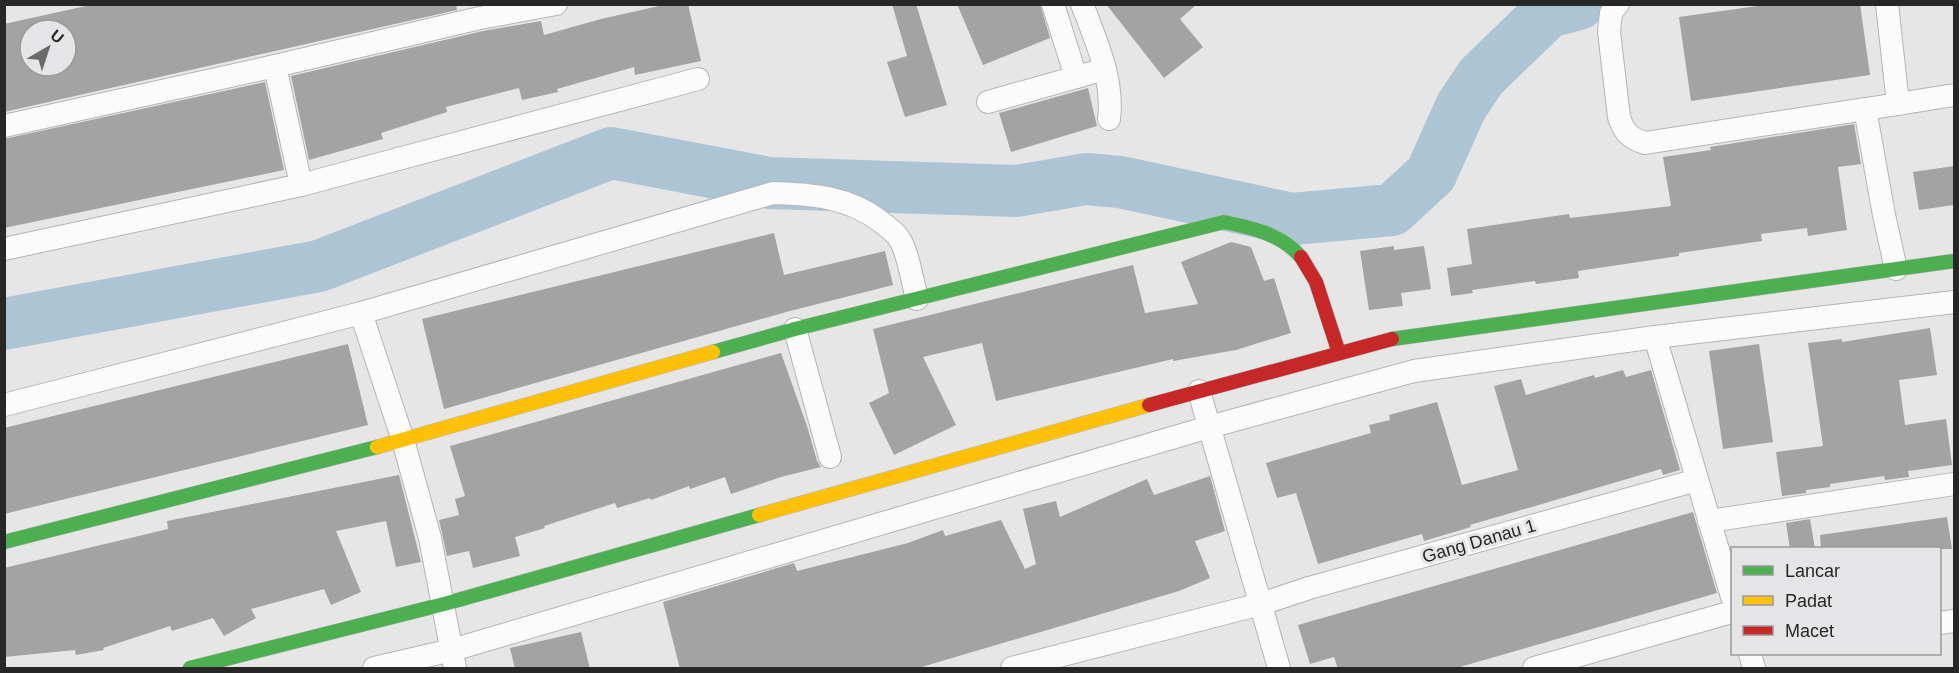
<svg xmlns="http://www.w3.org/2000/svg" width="1959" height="673" font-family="Helvetica,sans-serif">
	<rect width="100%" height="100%" fill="#e6e6e7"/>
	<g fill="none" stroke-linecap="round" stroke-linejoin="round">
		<polyline stroke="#acc4d4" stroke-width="52" points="4,324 319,266 611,153 769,183 1017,191 1086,179 1120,182 1292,219 1392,210 1431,174 1461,107 1481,77 1548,12 1579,4"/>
	</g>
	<g fill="#a3a3a4" fill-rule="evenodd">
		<path d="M95 4H456L457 10 4 112V24ZM30 30H66V66H30Z"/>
		<polygon points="668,4 688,4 701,61 635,75 634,67 557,89 558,92 522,100 519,88 446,107 447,112 381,133 383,139 309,160 291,76 483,31 541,21 544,35 601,19"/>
		<polygon points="892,4 916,4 947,105 905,117 887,62 907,56"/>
		<polygon points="957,4 1040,4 1050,38 983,65"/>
		<polygon points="1106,4 1197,4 1180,19 1203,47 1164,78"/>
		<polygon points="1772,4 1860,4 1870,75 1691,101 1679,17"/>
		<polygon points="265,82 284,170 4,228 4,139"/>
		<polygon points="1088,88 1097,126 1011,152 999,113"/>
		<polygon points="1854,124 1861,164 1838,167 1847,230 1808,236 1807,228 1761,234 1762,241 1679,253 1679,256 1578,271 1579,278 1536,284 1535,281 1472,290 1473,293 1451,296 1447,268 1472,264 1467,229 1569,214 1570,218 1671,206 1663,157 1711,150 1710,147"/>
		<polygon points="1954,166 1954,205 1919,210 1913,172"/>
		<polygon points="774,233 784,275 885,251 893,285 790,311 444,409 422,319"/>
		<polygon points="1231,242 1251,247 1264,281 1274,278 1291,333 1236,350 1173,361 1173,359 996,401 982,343 923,357 956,425 894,455 869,403 889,393 873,329 1133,265 1145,313 1198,304 1181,262"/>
		<polygon points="1394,246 1394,250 1424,246 1431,289 1401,293 1403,306 1369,310 1360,251"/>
		<polygon points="1930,328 1937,375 1899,380 1905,425 1946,419 1952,465 1908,471 1909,477 1885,480 1884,476 1830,484 1830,487 1806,490 1806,493 1782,496 1776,452 1823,446 1808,343 1842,339 1842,342"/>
		<polygon points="348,344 368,425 4,514 4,428"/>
		<polygon points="1759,344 1773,442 1723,449 1709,351"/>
		<polygon points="781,353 808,429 817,461 821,467 781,477 731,494 725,477 690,489 689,486 651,500 650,498 617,508 615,503 544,526 545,528 515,537 520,556 473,568 469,551 447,556 439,520 459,515 455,499 465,496 450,446"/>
		<polygon points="1623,370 1626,377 1651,370 1680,470 1663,475 1661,469 1470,525 1471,527 1424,541 1422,534 1318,564 1296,493 1277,498 1266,463 1371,433 1369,425 1390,420 1389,415 1437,402 1462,485 1518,470 1494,386 1521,379 1526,395 1594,375 1595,378"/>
		<polygon points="399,475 421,562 396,567 386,521 336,531 361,592 331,605 324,589 251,609 256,618 224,636 213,618 172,631 170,626 103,648 104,650 76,655 75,650 4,657 4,568 168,529 167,521"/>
		<polygon points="1210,476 1225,531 1195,541 1210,578 1179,591 915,669 680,669 663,602 794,563 797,571 908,543 943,530 945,536 1001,520 1025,569 1036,564 1023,509 1056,501 1060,517 1147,479 1154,495"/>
		<polygon points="1693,512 1717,593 1453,669 1338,669 1334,657 1310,664 1298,625"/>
		<polygon points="1947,517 1952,549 1821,549 1820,535"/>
		<polygon points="1810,519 1815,549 1790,549 1786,523"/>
		<polygon points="581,632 590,669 515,669 510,648"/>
	</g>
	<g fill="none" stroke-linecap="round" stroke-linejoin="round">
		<g stroke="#b4b4b6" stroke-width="24">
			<g id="street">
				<polyline points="1053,4 1076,77"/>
				<path d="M1082 4C1096 41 1114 80 1109 119"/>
				<path d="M1618 4 1611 13 1609 32 1619 117C1624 132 1629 138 1645 143L1898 104 1887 4"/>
				<polyline points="988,102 1105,69"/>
				<polyline points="1898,104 1954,95"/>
				<polyline points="1865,109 1884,215 1896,269"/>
				<polyline points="4,126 275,66 480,18 556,4"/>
				<polyline points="301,185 698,79"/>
				<polyline points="4,249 301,185 275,66"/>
				<polyline points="361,313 403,440 430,538 455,668"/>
				<polyline points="795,329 830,457"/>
				<polyline points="1655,337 1732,597"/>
				<polyline points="1199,391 1279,668"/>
				<path d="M4 405 361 313 773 193C812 194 848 197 880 221 887 227 896 232 900 240 908 252 913 284 917 299"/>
				<polyline points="1709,521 1954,484"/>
				<polyline points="1940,623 1954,621"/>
				<polyline points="1750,654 1754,668"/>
				<polyline points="374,668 452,650 1209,427 1414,371 1655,337 1954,302"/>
				<polyline points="1012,668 1261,604 1309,588 1697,480"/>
				<polyline points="1534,668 1732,612"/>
			</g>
		</g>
		<g stroke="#b4b4b6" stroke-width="15">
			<g id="fast">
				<polyline points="1392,339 1954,261"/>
				<path d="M713 352 795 329 1224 222C1253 228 1281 234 1301 257"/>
				<polyline points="4,542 377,447"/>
				<polyline points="190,668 444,604 759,515"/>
			</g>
		</g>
		<g stroke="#b4b4b6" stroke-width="15">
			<g id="slow">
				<polyline points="377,447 713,352"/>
				<polyline points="759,515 1149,405"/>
			</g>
		</g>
		<g stroke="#b4b4b6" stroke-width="15">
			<g id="jam">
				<polyline points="1301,257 1316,282 1339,353"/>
				<polyline points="1149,405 1392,339"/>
			</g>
		</g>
		<use href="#street" stroke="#fbfbfb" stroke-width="22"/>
		<use href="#fast" stroke="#4caf50" stroke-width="14"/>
		<use href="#slow" stroke="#ffc107" stroke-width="14"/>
		<use href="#jam" stroke="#c62828" stroke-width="14"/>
	</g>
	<g text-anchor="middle" stroke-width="6" stroke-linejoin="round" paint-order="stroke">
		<g font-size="18" fill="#272727" stroke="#e5e5e8">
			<text transform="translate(1479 541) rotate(-16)" y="6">Gang Danau 1</text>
		</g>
	</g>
	<rect width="1959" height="673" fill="none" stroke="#272727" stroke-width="12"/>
	<rect x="1731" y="547" width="210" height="108" fill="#e5e5e8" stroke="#99999b" stroke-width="1.5"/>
	<rect x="1743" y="566" width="30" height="9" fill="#4caf50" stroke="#99999b" stroke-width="1.5"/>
	<text x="1785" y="577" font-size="18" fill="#272727">Lancar</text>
	<rect x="1743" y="596" width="30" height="9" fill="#ffc107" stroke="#99999b" stroke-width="1.5"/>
	<text x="1785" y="607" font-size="18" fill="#272727">Padat</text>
	<rect x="1743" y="626" width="30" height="9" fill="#c62828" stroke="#99999b" stroke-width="1.5"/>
	<text x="1785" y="637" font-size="18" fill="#272727">Macet</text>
	<g transform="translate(48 48) rotate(39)"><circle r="28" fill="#e5e5e8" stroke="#99999b" stroke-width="1.5"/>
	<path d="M0-4.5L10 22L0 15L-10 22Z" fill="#6a6a6a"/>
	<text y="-9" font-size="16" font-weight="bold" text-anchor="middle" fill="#272727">U</text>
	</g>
</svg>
